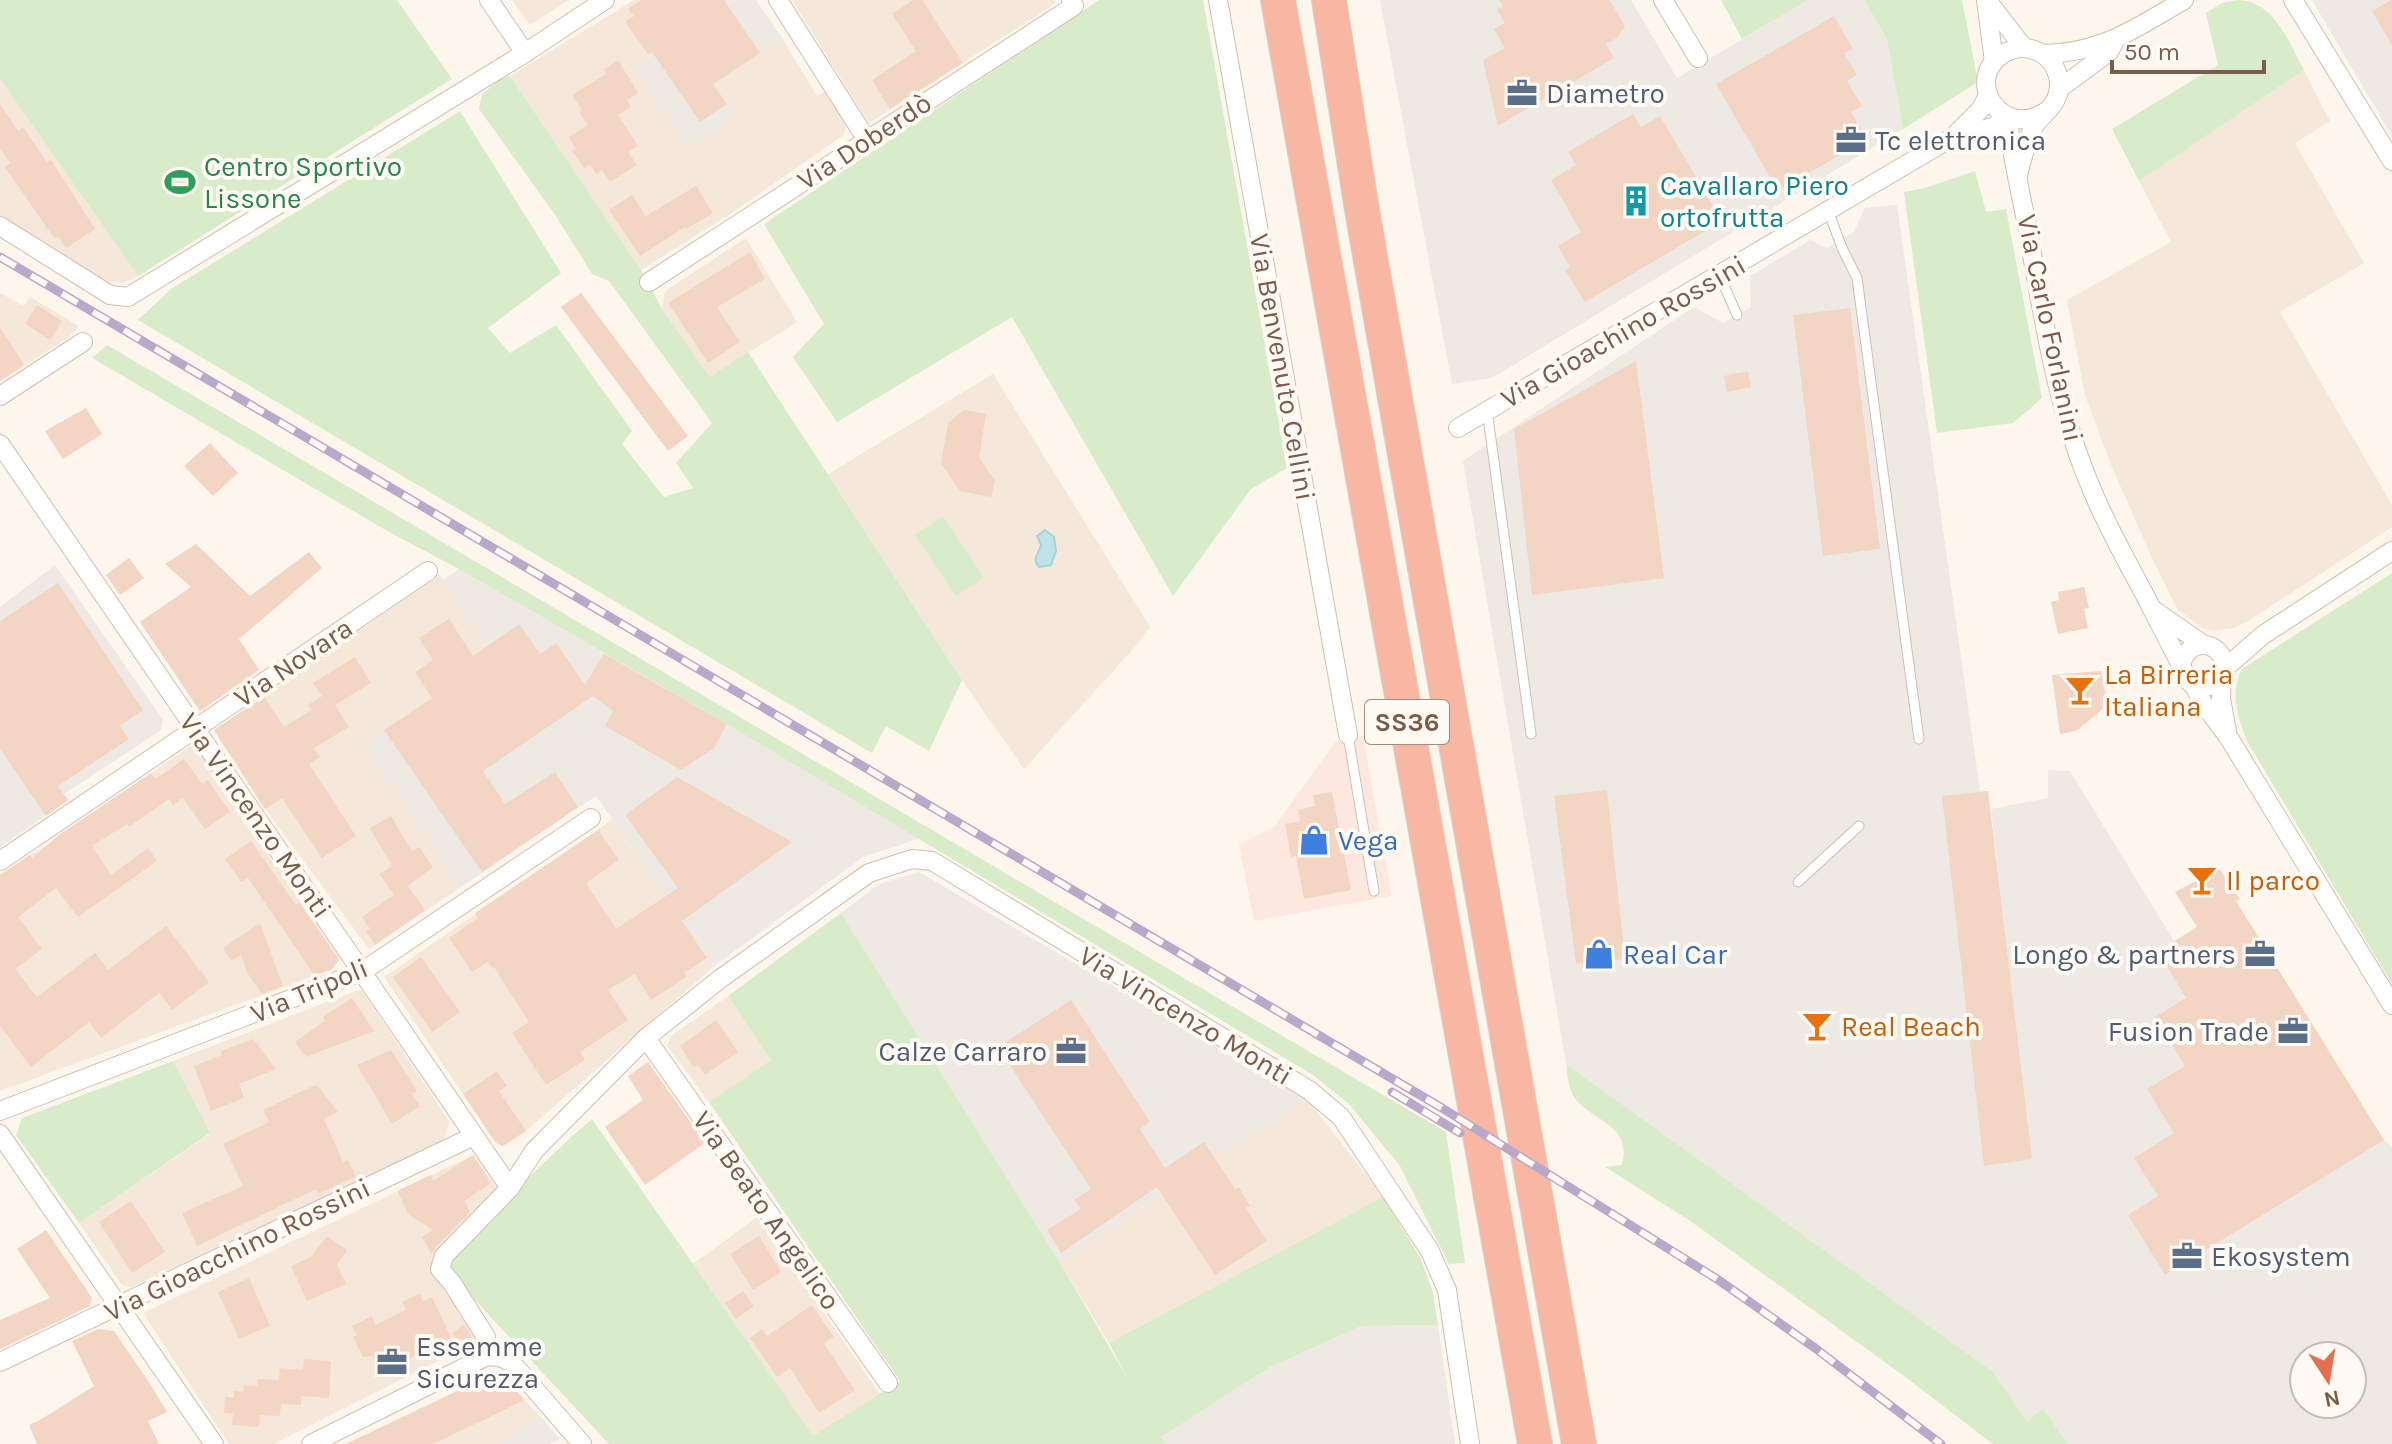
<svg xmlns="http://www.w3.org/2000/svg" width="2392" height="1444" font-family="Karla,sans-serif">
	<rect width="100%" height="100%" fill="#fdf6ec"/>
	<g fill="#f5e8da">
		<polygon points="512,0 569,0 530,25"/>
		<polygon points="634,0 736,0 637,67 727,104 713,84 782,38 817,96 825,91 846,126 844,135 730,214 641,270 510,76"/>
		<polygon points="792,0 1054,0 1056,3 869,123"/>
		<polygon points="2304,70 2330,121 2295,143 2364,263 2280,312 2392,505 2392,527 2253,618 2235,628 2214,631 2202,628 2177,609 2152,558 2111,465 2085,395 2067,300 2171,242 2139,181"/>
		<polygon points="0,79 138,276 124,283 106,281 0,215"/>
		<polygon points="746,238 797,322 710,377 662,309 665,291"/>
		<polygon points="0,293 24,306 30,297 79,326 68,338 0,381"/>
		<polygon points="993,374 1150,627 1136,646 1024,769 962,680 828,474"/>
		<polygon points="440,575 487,646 426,688 432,698 363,745 461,887 369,949 265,809 214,730"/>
		<polygon points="193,744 340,959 331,970 0,1091 0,875 30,855 44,848"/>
		<polygon points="612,820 713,967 526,1131 503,1146 496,1143 384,977"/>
		<polygon points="361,989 449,1121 444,1141 132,1287 122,1285 79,1223 210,1134 173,1061"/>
		<polygon points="728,996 772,1060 709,1102 667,1046 671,1036"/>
		<polygon points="1308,1100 1383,1197 1109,1343 1060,1263 1240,1140"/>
		<polygon points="473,1155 499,1191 433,1258 431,1268 481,1335 478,1341 273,1444 229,1444 143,1313"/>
		<polygon points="757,1217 880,1394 813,1437 693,1264"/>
		<polygon points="497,1372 540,1416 501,1444 346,1444"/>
	</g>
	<polygon fill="#fde8e0" points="1363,737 1392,896 1254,921 1239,844 1274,827 1335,742"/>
	<g fill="#efe9e4" fill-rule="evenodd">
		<polygon points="736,0 756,0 782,38 714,84 734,117 687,148 636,67"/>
		<polygon points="1380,0 1631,0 1677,78 1808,0 1864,0 1887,39 1903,129 1492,378 1452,384"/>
		<polygon points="2312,0 2392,0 2392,136"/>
		<path d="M1897 205 2024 1101 1991 809 2048 798V770L2070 771 2174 941 2232 905 2384 1140 2392 1147V1444H2068L2043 1410 2027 1421 1993 1372 1566 1064 1463 461 1694 307 1723 323 1751 307 1750 276 1810 240 1827 248 1854 232 1865 208ZM2304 1356H2352V1404H2304Z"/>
		<polygon points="55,565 163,720 161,730 64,794 68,800 0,847 0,607"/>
		<polygon points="459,569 727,724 921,838 863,857 713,967 596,796 461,887 363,745 432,698 425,688 487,646 443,580"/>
		<polygon points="919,872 1308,1100 1240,1140 1060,1263 841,913 879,884"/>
		<polygon points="1438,1325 1455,1444 1166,1444 1161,1437 1270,1367 1363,1326"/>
		<polygon points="540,1416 560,1439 549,1444 501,1444"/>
	</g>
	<g fill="#d8ecc9">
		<polygon points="0,0 397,0 452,79 138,276 0,79"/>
		<polygon points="1099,0 1203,0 1287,468 1251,489 1173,596 1012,317 837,422 793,357 824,324 764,224"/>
		<polygon points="1721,0 1808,0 1742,39"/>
		<polygon points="1864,0 1962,0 1978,82 1903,129 1887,39"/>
		<path d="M2237 0C2275 1 2287 40 2304 70L2139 181 2112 129 2218 65 2206 13 2222 3Z"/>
		<polygon points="510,76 641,270 662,309 710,377 748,352 962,680 929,751 886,726 872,753 138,320 171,289 460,111 561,273 488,328 510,353 556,325 632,431 622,444 664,497 693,488 676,463 712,423 609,281 592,274 556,216 479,109 482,94 502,78"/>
		<polygon points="1975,171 1986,212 2006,209 2042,398 2013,423 1937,433 1904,192 1925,188"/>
		<polygon points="107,345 1446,1132 1465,1263 1449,1264 1400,1166 1349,1104 1313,1075 727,724 459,569 389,532 92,358"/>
		<polygon points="943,516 984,578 956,596 915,535"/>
		<path d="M2392 573V984L2247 741C2238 717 2229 693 2242 669Z"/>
		<path d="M841 913 1060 1263 1128 1379 1109 1343 1383 1197 1421 1259 1433 1293 1438 1325 1362 1326 1270 1367 1161 1437 1166 1444H609L445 1268C492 1215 538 1165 592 1119L813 1436 900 1381 709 1102 771 1060 728 996Z"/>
		<polygon points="173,1061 210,1133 79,1223 16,1135 22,1118"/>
		<path d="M1566 1064 1993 1372 2027 1421 2043 1409 2068 1444H1993L1904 1376 1689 1220 1605 1167 1622 1165C1632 1126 1597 1123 1577 1101 1568 1091 1568 1077 1566 1064Z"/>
	</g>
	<path fill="#bfe3e8" stroke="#a5d3da" stroke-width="2" d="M1045 530 1054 537 1056 551 1051 565 1039 567C1031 558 1039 554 1041 545L1037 536Z"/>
	<g fill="#f3d5c3">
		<polygon points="641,0 724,0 760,53 713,84 727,104 700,122 652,52 648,54 625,22 634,16 628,9"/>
		<polygon points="913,0 922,0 963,63 890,109 872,80 916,51 892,14"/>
		<polygon points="1499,0 1610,0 1625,26 1617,38 1606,44 1614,58 1498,126 1483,60 1505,48 1494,29 1505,23 1497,10 1503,6"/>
		<polygon points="2391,0 2392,0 2392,45 2372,11"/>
		<polygon points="1834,16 1853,49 1844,54 1857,75 1847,81 1862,106 1851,112 1867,139 1778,191 1716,84"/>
		<polygon points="618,60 638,93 627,100 631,107 618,115 638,146 628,152 637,165 610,182 602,170 596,174 590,164 584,168 572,151 576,149 569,137 588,125 579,112 582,110 572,95 606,74 604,70"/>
		<polygon points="0,104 18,131 23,127 47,162 51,160 95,229 66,248 58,236 54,238 5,167 10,163 0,149"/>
		<polygon points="1633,114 1641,127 1660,116 1722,221 1585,302 1565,270 1570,267 1558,246 1581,232 1551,180 1576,165 1568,152"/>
		<polygon points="696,186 713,213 686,229 685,227 640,256 609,210 632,195 646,216"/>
		<polygon points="750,252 765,279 717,307 740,342 708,363 668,303"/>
		<polygon points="581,293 688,436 668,451 561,307"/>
		<polygon points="37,305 62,321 50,340 25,324"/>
		<polygon points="1850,308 1880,549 1823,556 1793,315"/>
		<polygon points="0,327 24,365 0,381"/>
		<polygon points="1636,361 1664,578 1532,595 1514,429"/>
		<polygon points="1748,371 1751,387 1727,392 1724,376"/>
		<polygon points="86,408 102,434 63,459 45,431"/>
		<polygon points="964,410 986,414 979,458 995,481 991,497 960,491 941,463 948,423"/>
		<polygon points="210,443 238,473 213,496 184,466"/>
		<polygon points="196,544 250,596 309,552 322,568 239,639 259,670 200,711 140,622 191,587 165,564"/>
		<polygon points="129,558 144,578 120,595 106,575"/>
		<polygon points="58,583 143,710 120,726 129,739 58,786 68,800 46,816 0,749 0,621"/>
		<polygon points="2084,587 2089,608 2084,609 2088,628 2058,634 2051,602 2059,600 2058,592"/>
		<polygon points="449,619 473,656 519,624 540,654 556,643 585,685 604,654 727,724 714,748 681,770 605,726 613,711 593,696 483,771 505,804 555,772 578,807 482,872 384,730 432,698 415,672 433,660 419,638"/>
		<polygon points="355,657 371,683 335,705 349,727 314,748 320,757 309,764 356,836 322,858 282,798 265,809 214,730 264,697 284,727 311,710 308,705 322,696 313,683"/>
		<polygon points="2101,671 2108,705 2076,731 2060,734 2052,675"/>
		<polygon points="184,759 202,784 208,780 230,812 205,829 183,798 173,805 169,799 129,827 127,824 92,846 111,875 148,848 157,861 78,917 56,888 18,917 42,949 15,969 37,997 95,953 108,970 166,926 209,982 172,1010 159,993 101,1038 89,1022 31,1067 0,1026 0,875 30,855 32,858 59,835 151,773 155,779"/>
		<polygon points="677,777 792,842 682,921 707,958 684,973 686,977 651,1000 635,974 608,990 628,1020 580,1052 585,1060 546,1085 512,1033 529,1022 494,967 492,968 488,962 472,972 449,938 478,918 475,913 600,829 600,833 619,860 586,883 616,929 678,888 625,815"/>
		<polygon points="1607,790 1625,959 1576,964 1554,796"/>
		<polygon points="1988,791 2032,1159 1984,1166 1942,796"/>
		<polygon points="1332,792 1351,890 1304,899 1296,856 1291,857 1285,824 1300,821 1298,810 1315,806 1313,795"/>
		<polygon points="391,816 412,851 419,847 433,867 408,886 425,910 375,945 366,931 370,929 362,917 394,895 379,874 392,866 370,828"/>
		<polygon points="251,841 296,905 299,902 339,960 331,970 314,975 248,878 241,882 225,859"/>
		<polygon points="2219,868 2240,899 2236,901 2384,1140 2165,1275 2128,1215 2158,1196 2134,1158 2174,1133 2147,1089 2185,1066 2155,1017 2186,998 2158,952 2197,927 2175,892"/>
		<polygon points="260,923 283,986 262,994 248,974 241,955 231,961 223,948"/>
		<polygon points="421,957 460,1012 432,1032 393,977"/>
		<polygon points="352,998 374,1031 306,1057 295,1042 325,1021 323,1017"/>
		<polygon points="1071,1000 1150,1122 1140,1129 1165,1168 1204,1142 1235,1189 1239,1187 1250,1206 1246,1208 1267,1241 1215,1275 1157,1187 1061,1253 1047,1230 1081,1209 1074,1200 1091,1189 998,1047"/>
		<polygon points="716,1020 738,1052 705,1075 698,1065 694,1068 680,1046"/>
		<polygon points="253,1039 276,1069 239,1084 244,1098 211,1111 194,1066 222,1055 221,1051"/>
		<polygon points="391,1050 417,1091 412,1094 420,1106 392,1124 357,1065"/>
		<polygon points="648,1062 705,1143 645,1185 605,1127 643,1100 628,1076"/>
		<polygon points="497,1071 507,1086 499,1091 526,1131 503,1146 496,1143 463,1094"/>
		<polygon points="313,1086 318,1086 338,1112 324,1119 343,1162 348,1160 356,1177 318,1194 316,1189 197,1246 182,1213 243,1186 223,1144 269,1122 263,1110"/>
		<polygon points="473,1155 491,1183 464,1201 470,1212 435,1248 432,1255 422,1237 433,1230 409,1215 397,1191 431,1175 433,1181"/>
		<polygon points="131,1201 165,1252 132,1273 99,1222"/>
		<polygon points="46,1230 92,1298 90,1306 0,1349 0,1320 50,1298 17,1249"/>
		<polygon points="327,1236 347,1250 337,1265 346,1284 307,1301 291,1266 311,1257"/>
		<polygon points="759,1236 781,1272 753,1290 730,1254"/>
		<polygon points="249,1278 270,1326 239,1339 218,1292"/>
		<polygon points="743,1291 754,1306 736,1319 725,1303"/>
		<polygon points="420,1294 423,1302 432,1297 451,1338 387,1370 381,1359 375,1362 372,1356 363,1357 353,1337 357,1335 352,1326 372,1316 375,1325 406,1310 402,1302"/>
		<polygon points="812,1305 834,1337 824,1343 855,1390 819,1413 790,1368 777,1377 750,1338 762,1329 767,1336"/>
		<polygon points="464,1325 473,1339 462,1347 452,1333"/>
		<polygon points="98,1329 114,1331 151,1385 167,1412 148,1421 159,1444 37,1444 29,1425 40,1420 94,1386 72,1341"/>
		<polygon points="304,1359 331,1361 329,1398 301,1396 301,1405 281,1404 280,1416 260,1415 259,1427 232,1425 233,1414 224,1413 225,1397 234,1398 234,1391 243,1392 244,1385 257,1386 258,1379 279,1380 280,1368 303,1370"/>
		<polygon points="497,1372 525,1400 433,1444 346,1444"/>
	</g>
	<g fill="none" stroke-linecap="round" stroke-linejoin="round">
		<g stroke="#d1beb0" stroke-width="11">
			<g id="lane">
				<polyline points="1828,210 1842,248 1857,278 1919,739"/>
				<polyline points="1719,274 1737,315"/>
				<polyline points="1487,410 1531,734"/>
				<polyline points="1348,735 1374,891"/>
				<polyline points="1798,882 1859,826"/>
			</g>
		</g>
		<g stroke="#d1beb0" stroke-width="20">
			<g id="street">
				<polyline points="489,0 525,53"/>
				<polyline points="778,0 867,140"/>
				<polyline points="1218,0 1348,735"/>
				<polyline points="1663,0 1698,58"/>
				<polyline points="1986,0 1994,62"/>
				<polyline points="1987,0 2024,48"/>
				<polyline points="2293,0 2392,161"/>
				<path d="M2044 54C2102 53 2136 28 2184 0"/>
				<polyline points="2059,89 2109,52 2114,43"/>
				<path d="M2008 117C2011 156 2021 193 2028 231 2043 318 2057 409 2092 490 2109 531 2132 570 2152 609"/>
				<polyline points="1953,137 1993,127 2008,117"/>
				<path d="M2018 175C2022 159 2026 143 2033 128 2038 119 2047 113 2053 104 2065 87 2058 61 2039 52 2027 46 2014 47 2003 54 1963 79 2001 140 2045 112"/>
				<polyline points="0,226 110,295 128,297 525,53 605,0"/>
				<polyline points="649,282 1074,6 1071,0"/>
				<polyline points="0,396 83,342"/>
				<polyline points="1458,428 1953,137 1981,109 1988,95"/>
				<polyline points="0,444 510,1188"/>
				<circle cx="2203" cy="666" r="21"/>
				<polyline points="2182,667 2152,609 2204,645"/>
				<polyline points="2224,669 2263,635 2392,551"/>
				<polyline points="2222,675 2221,699 2227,731"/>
				<polyline points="2193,684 2203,703 2229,738 2392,1005"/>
				<polyline points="0,861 428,571"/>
				<polyline points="646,1038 888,1383"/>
				<polyline points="0,1111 363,971 591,818"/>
				<polyline points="0,1134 214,1444"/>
				<polyline points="487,1356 486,1337 452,1283 440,1269 444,1256 510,1188 534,1151 646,1038 720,979 869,873 912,859 932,861 1309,1090 1341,1117 1430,1251 1447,1290 1470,1444"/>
				<polyline points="0,1362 474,1136"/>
				<polyline points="311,1444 487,1356 500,1357 512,1363 582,1444"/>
			</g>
		</g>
		<g stroke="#dad1cd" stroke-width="36">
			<g id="highway">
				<polyline points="1278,0 1535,1444"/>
				<polyline points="1329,0 1362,210 1579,1444"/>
			</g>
		</g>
		<use href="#lane" stroke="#fff" stroke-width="9"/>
		<use href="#street" stroke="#fff" stroke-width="18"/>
		<use href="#highway" stroke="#f7b7a3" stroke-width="34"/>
		<g stroke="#b9a8c9" stroke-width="9">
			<g id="rail">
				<polyline points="0,257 1442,1108 1717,1279 1815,1348 1941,1444"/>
				<polyline points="1392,1092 1460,1133"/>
			</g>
		</g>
		<use href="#rail" stroke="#fffaf3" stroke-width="6" stroke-dasharray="18" stroke-linecap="butt"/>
	</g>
	<defs>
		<g id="office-bare" transform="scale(2.4)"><path d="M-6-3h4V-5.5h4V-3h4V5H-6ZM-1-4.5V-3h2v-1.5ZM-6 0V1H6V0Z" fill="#5c6f8a" stroke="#fffaf3" stroke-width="2.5" paint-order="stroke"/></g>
		<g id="stadium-bare" transform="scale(2.4)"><path d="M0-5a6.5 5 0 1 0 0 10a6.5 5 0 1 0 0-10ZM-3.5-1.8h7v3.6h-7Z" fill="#2e9e5b" stroke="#fffaf3" stroke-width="2.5" paint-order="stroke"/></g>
		<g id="building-bare" transform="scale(2.4)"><path d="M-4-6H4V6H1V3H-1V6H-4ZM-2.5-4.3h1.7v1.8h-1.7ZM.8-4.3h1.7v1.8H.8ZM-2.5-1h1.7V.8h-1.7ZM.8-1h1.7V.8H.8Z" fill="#0f9aa8" stroke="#fffaf3" stroke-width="2.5" paint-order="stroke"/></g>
		<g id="bar-bare" transform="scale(2.4)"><path d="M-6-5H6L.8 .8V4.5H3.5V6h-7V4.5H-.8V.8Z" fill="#e8710a" stroke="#fffaf3" stroke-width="2.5" paint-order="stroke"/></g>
		<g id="shop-bare" transform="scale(2.4)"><path d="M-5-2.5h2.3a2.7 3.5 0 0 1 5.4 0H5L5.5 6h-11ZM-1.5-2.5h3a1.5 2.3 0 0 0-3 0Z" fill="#3f7fe0" stroke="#fffaf3" stroke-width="2.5" paint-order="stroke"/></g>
	</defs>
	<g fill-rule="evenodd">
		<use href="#office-bare" x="1522" y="93"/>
		<use href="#office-bare" x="1851" y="140"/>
		<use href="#stadium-bare" x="180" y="182"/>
		<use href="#building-bare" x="1636" y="201"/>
		<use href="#bar-bare" x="2080" y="690"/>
		<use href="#shop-bare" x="1314" y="840"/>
		<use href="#bar-bare" x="2202" y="880"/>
		<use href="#shop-bare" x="1599" y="954"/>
		<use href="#office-bare" x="2260" y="954"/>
		<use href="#bar-bare" x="1817" y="1026"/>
		<use href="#office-bare" x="2293" y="1031"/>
		<use href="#office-bare" x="1071" y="1051"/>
		<use href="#office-bare" x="2187" y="1256"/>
		<use href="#office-bare" x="392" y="1362"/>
	</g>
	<g text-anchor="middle" stroke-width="8" stroke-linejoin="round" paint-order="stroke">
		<rect fill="#fffaf3" stroke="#a28b7f" stroke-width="2" x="1365" y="700" width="84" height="44" rx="6"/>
		<g font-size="26" font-weight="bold" fill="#7a5c4d">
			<text x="1407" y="731">SS36</text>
		</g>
		<g font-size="28" fill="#4e5e75" stroke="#fffaf3" text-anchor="start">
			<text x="1546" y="103">Diametro</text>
			<text x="1875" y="150">Tc elettronica</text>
			<text x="2236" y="964" text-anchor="end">Longo &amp; partners</text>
			<text x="2269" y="1041" text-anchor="end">Fusion Trade</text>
			<text x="1047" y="1061" text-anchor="end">Calze Carraro</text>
			<text x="2211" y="1266">Ekosystem</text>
			<text x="416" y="1356">Essemme<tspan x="416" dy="32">Sicurezza</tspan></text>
		</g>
		<g font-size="28" fill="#7a5c4d" stroke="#fffaf3">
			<text transform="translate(864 141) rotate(-33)" y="10">Via Doberdò</text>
			<text transform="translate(2051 328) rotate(78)" y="10">Via Carlo Forlanini</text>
			<text transform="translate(1623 331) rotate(-30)" y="10">Via Gioachino Rossini</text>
			<text transform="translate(1283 367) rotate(80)" y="10">Via Benvenuto Cellini</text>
			<text transform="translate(293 662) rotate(-34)" y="10">Via Novara</text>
			<text transform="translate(256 815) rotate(55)" y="10">Via Vincenzo Monti</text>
			<text transform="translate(309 990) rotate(-23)" y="10">Via Tripoli</text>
			<text transform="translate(1186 1015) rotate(31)" y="10">Via Vincenzo Monti</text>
			<text transform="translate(767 1210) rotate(55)" y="10">Via Beato Angelico</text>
			<text transform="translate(237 1249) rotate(-26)" y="10">Via Gioacchino Rossini</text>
		</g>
		<g font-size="28" fill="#27864d" stroke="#fffaf3" text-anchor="start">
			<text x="204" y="176">Centro Sportivo<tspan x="204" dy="32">Lissone</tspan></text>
		</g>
		<g font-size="28" fill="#0d838f" stroke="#fffaf3" text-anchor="start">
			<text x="1660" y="195">Cavallaro Piero<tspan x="1660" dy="32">ortofrutta</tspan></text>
		</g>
		<g font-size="28" fill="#c56008" stroke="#fffaf3" text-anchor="start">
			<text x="2104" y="684">La Birreria<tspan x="2104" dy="32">Italiana</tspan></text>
			<text x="2226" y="890">Il parco</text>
			<text x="1841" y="1036">Real Beach</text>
		</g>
		<g font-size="28" fill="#366cbe" stroke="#fffaf3" text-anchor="start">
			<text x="1338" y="850">Vega</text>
			<text x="1623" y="964">Real Car</text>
		</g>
	</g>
	<g transform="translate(2328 1380) rotate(168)"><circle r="38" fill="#fffaf3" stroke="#cabbb1" stroke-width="2"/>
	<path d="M0-6L14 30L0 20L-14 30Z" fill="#e76f51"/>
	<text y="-12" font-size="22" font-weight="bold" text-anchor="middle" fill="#7a5c4d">N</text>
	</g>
	<path d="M2112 60v12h152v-12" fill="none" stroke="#7a5c4d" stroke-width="4"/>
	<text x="2124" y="60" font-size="24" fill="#7a5c4d" stroke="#fffaf3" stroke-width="6" paint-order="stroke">50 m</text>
</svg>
